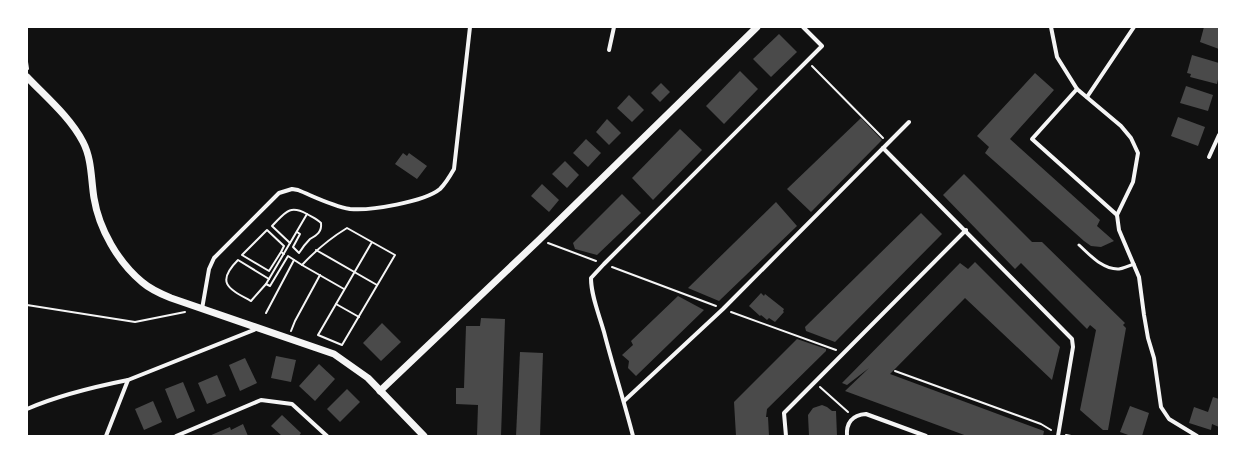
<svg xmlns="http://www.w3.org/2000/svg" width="1246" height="463" font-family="Figtree,sans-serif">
	<rect width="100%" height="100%" fill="#111"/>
	<g fill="#4a4a4a">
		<polygon points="1204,27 1219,28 1219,49 1200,42"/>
		<polygon points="779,34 797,52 771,77 753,59"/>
		<polygon points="1192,55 1219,63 1219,75 1217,84 1190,77 1191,74 1187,73"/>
		<polygon points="740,71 758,89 724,124 706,106"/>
		<polygon points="1035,73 1054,90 1010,139 1100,220 1097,226 1114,241 1101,247 1091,246 1084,241 985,153 989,147 977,136"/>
		<polygon points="661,83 670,92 660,102 651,93"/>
		<polygon points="1186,86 1213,95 1208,111 1180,103"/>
		<polygon points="629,95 644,110 632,122 617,108"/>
		<polygon points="1178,117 1205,127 1198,146 1171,136"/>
		<polygon points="861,118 882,140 811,212 787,189"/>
		<polygon points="607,119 621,133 609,145 596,132"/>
		<polygon points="680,129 702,150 653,200 632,178"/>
		<polygon points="586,139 601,153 588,167 573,153"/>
		<polygon points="403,153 407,156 409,153 427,166 417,179 395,164"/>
		<polygon points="565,161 579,175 567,188 552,174"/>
		<polygon points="964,174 1032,242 1042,242 1125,323 1123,325 1126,328 1108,430 1103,430 1080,410 1096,330 1090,325 1087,329 1021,263 1015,269 943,195"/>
		<polygon points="542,184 559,200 549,212 531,196"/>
		<polygon points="622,194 641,213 597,255 575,249 573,243"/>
		<polygon points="776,202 797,226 719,301 688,288"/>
		<polygon points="921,213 942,234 835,342 806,331 805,327"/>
		<polygon points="975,262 1060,347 1052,380 965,298 890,374 1044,431 1043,436 967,436 845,391 869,368 847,385 842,383 960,263 968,269"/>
		<polygon points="761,293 764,296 765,294 784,309 783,311 784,312 775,322 769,318 767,320 761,315 760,316 749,306"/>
		<polygon points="678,296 704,310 636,376 628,368 629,361 622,355 633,345 631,341"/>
		<polygon points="481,318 505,319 501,436 477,436 478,405 456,404 456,388 464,388 466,326 480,326"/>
		<polygon points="382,323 401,342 381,361 363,343"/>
		<polygon points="797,339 826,349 826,351 767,409 766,417 768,417 769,436 736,436 734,402"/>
		<polygon points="520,352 543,353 540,436 516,436"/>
		<polygon points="276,356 296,360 291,382 271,378"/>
		<polygon points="245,358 257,383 240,391 229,365"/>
		<polygon points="319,364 335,379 315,401 299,386"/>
		<polygon points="217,375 226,396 207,404 198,383"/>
		<polygon points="183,382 195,411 177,419 165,389"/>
		<polygon points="347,389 360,402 340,422 327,409"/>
		<polygon points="1213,397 1219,399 1219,427 1212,424 1211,430 1189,423 1194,407 1208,412"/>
		<polygon points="153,401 162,422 144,430 135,409"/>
		<polygon points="822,405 827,407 832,411 836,411 837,436 809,436 808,415 813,408"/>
		<polygon points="1130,406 1149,413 1142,436 1131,436 1120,432"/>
		<polygon points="282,415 301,433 299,436 282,436 271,426"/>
		<polygon points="243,424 248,436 209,436 230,427 231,430"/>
	</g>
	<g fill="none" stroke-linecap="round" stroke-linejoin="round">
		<g stroke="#f5f5f5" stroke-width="2">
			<polyline points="27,62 28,69"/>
			<polyline points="812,66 883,138"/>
			<polyline points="307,214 266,284 270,286 288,256 302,265 344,289"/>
			<path d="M290 243 272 226C285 213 289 204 307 214 312 217 317 219 321 223 322 232 317 235 310 239 306 243 302 248 299 253L293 247 300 234 297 232"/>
			<polyline points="548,243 596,261"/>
			<polyline points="316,250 377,285"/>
			<polyline points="281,252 269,271 242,255 267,230 284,246 281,252 284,254"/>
			<path d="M302 265C316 250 329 239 347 228L395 255 342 345 318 335 372 242"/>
			<polyline points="612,267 716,306"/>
			<path d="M266 284 251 301C229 289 215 283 238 260L269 279"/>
			<polyline points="336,304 359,317"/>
			<polyline points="27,305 135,322 185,312"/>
			<polyline points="731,312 836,350"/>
			<polyline points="266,313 294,260"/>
			<polyline points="291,331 295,321 320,275"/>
			<polyline points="895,371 1041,424 1051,430"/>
			<polyline points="820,387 848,412"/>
			<polyline points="1066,435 1071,436"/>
		</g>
		<path stroke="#f5f5f5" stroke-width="3" d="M1079 245C1090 255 1103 270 1119 269 1124 268 1129 266 1134 264"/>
		<g stroke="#f5f5f5" stroke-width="4">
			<polyline points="1051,27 1057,57 1077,89 1121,126 1131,138 1138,153 1133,182 1117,215 1119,230 1139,277 1144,315 1148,338 1154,358 1161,407 1169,419 1197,436"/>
			<polyline points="609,50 614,27"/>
			<polyline points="1077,89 1032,139 1117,215"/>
			<polyline points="1087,97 1134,27"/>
			<polyline points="883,148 1072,339 1073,347 1058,436"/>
			<polyline points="1209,157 1219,135"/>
			<path d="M202 309 209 269 214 258 279 193 292 189 298 190C315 197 332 206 350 209 370 211 424 202 440 189 446 183 450 176 454 169L470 27"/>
			<polyline points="624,401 723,309 909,122"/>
			<path d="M27 409C59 395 93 387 128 380"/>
			<polyline points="106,436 128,380 256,329"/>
			<polyline points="176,436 261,400 292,404 327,436"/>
			<path d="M633 436C624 401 613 367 604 332 599 314 591 296 591 278L604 264 822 46 803 27"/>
			<polyline points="786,436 784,413 966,230"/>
			<path d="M847 436C846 423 852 415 866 414L926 436"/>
		</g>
		<g stroke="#f5f5f5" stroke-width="7">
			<path d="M27 77C46 97 70 117 83 142 92 159 91 180 94 198 99 229 118 262 142 282 150 289 161 294 171 298L334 354 368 378 424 436"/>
			<polyline points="380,391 539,240 757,27"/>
		</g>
	</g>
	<rect width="1246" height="463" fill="none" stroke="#ffffff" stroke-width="56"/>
</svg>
